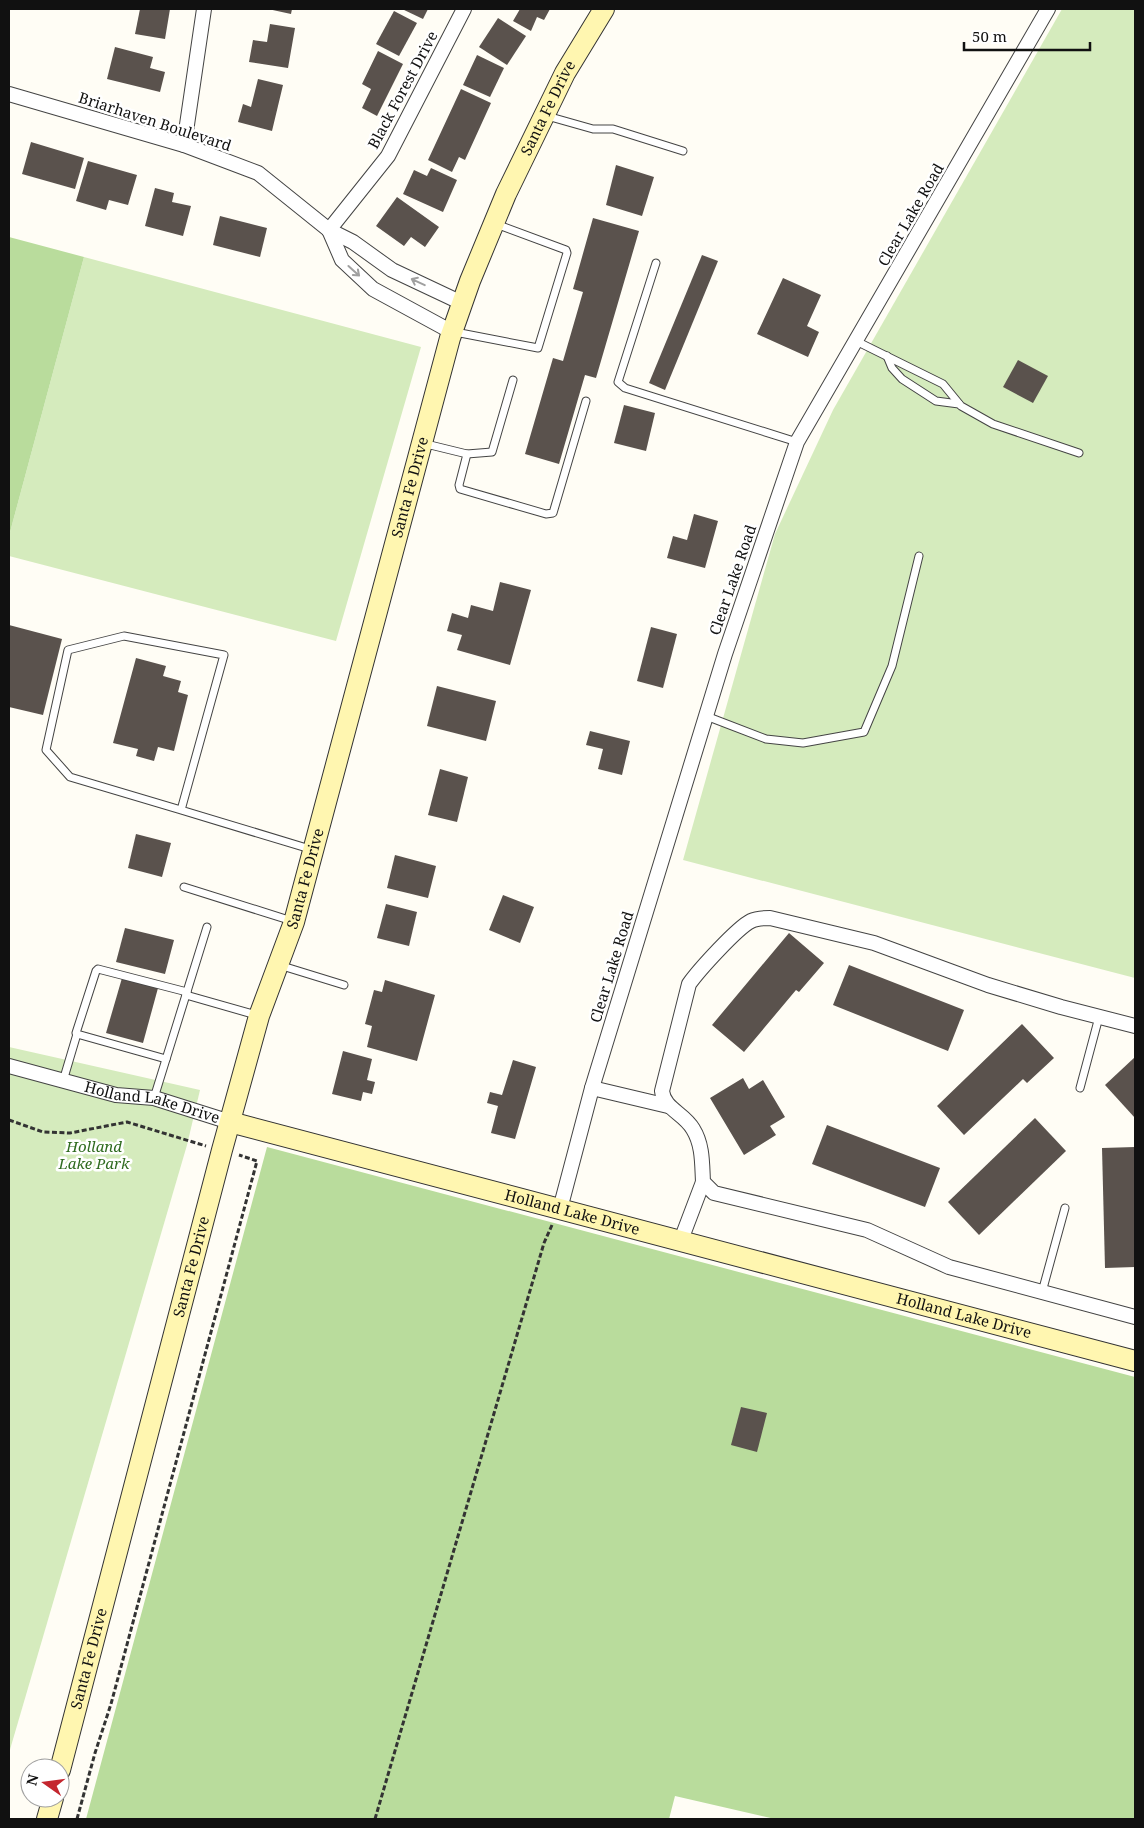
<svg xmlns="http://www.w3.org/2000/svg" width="1144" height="1828" font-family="'Noto Serif',serif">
	<rect width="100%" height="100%" fill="#fffdf5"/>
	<g fill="#d5ebbd">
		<polygon points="1062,9 1135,9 1135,978 683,860 775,534 833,410"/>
		<polygon points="84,257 421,347 336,641 9,556 9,536"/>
		<polygon points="9,1047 200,1090 187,1145 9,1753"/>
	</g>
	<g fill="#b9dc9c">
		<polygon points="9,237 84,257 9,536"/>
		<polygon points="267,1147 1135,1377 1135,1819 775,1819 675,1796 669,1819 86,1819"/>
	</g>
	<g fill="#5a524d">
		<polygon points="140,9 170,9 165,39 135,34"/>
		<polygon points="268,9 292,9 291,14"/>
		<polygon points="402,9 428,9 423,19"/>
		<polygon points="520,9 550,9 544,20 537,17 531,31 513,21"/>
		<polygon points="394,11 417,23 399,56 376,44"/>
		<polygon points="498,18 526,36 507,65 479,47"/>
		<polygon points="270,24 295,28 288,68 249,62 253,40 267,42"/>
		<polygon points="115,47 153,57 150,68 165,72 160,92 107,79"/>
		<polygon points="378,51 403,64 377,116 362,108 371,89 362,84"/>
		<polygon points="477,55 504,68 490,97 463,85"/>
		<polygon points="258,79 283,85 272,131 238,122 243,104 251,107"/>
		<polygon points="461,89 491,103 465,160 459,157 452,172 428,160"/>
		<polygon points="31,142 84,158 75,189 22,174"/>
		<polygon points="88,161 137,175 128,205 109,200 106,210 76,201"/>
		<polygon points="616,165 654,177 642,216 606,205"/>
		<polygon points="431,168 457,180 443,212 403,194 414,170 427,176"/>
		<polygon points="155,188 174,193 172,202 191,206 183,236 145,226"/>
		<polygon points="397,197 439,227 425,247 411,237 404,246 376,226"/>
		<polygon points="220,216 267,228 260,257 213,245"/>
		<polygon points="593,218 639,231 596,378 585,375 559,464 525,454 553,358 563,361 583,292 573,289"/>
		<polygon points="702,255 718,261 665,390 649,383"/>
		<polygon points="783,278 821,295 807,326 819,332 808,357 757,334"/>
		<polygon points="1018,360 1048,376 1033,403 1003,387"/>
		<polygon points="624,405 655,413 646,451 614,443"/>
		<polygon points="694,514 718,521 705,568 667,558 673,536 687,540"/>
		<polygon points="500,582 531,590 510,665 457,650 462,635 447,631 452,613 468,618 471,605 493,611"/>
		<polygon points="9,625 62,639 43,715 9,707"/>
		<polygon points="651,627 677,634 663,688 637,681"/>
		<polygon points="136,658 166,666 163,676 181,681 178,692 188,695 174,751 158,747 154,761 136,756 138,749 113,743"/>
		<polygon points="437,686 496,701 486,741 427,726"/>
		<polygon points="590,731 630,741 622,775 598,769 603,749 586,745"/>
		<polygon points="440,769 468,777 457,822 428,815"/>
		<polygon points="136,834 171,843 162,877 128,868"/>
		<polygon points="395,855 436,866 428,898 387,888"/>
		<polygon points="503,895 534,907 520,943 489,930"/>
		<polygon points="386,904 417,912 409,946 377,938"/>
		<polygon points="125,928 174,940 165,974 116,962"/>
		<polygon points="789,933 824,963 799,992 796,990 744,1052 712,1025"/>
		<polygon points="849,965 964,1010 948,1051 833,1005"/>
		<polygon points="122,978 158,988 143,1043 106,1033"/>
		<polygon points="385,980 435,995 417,1061 367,1047 372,1026 365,1024 374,990 382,992"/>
		<polygon points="1022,1024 1054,1058 1027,1083 1023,1079 964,1135 937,1106"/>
		<polygon points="343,1051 372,1059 367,1080 375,1082 372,1094 363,1092 361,1101 332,1094"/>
		<polygon points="1135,1057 1135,1118 1105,1085"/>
		<polygon points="513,1060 536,1067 515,1139 491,1133 498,1106 487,1103 490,1092 502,1095"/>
		<polygon points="743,1078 749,1089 763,1080 785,1117 770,1126 776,1135 744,1155 710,1098"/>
		<polygon points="1035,1118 1066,1151 979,1235 948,1202"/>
		<polygon points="827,1125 940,1168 925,1207 812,1164"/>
		<polygon points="1135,1147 1135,1267 1105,1268 1102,1148"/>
		<polygon points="741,1407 767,1413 757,1452 731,1445"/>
	</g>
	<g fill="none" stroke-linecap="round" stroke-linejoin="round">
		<g stroke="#444" stroke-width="9">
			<g id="lane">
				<polyline points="547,116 593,129 613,129 683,151"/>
				<polyline points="656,263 618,382 625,388 797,442"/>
				<polyline points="455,332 538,348 567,253 566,250 496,224"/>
				<polyline points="856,341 943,384 961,406 993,424 1079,453"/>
				<polyline points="887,356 892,368 902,379 936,401 959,404"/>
				<polyline points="422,443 467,454 459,485 460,489 546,514 553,513 586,401"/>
				<polyline points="467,454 492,452 513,380"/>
				<polyline points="706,716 766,739 803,743 864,732 892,666 919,556"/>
				<polyline points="181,810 70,777 46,750 68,650 124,636 224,655 181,810 310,849"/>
				<polyline points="184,887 292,921"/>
				<polyline points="279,965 344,985"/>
				<polyline points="186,995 256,1015"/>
				<polyline points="166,1059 77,1034 76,1033 96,971 98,969 187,992"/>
				<polyline points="63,1081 77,1034"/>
				<polyline points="1080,1088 1099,1017"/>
				<polyline points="154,1098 207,927"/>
				<polyline points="1042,1292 1065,1208"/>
			</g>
		</g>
		<g stroke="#444" stroke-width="16">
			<g id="street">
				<polyline points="9,94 184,145 258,173 329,230 353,242 392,270 462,303"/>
				<polyline points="184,145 204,9"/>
				<polyline points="329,230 388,156 464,9"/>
				<polyline points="329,230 342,260 373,289 452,332"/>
				<path d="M1135 1026 1061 1007 988 985 874 943 770 918C764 918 757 918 751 921 737 928 699 970 689 984L662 1091C664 1109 684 1113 693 1129 703 1145 702 1164 703 1182L714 1193 867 1230 949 1267 1135 1317"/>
				<path id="s1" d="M9 1066 116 1095 154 1098 230 1122"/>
				<polyline points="592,1088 668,1106"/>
				<polyline points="560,1209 592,1088 725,654 797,442 1048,9"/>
				<polyline points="681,1240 703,1182"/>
			</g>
		</g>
		<g stroke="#333" stroke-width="22">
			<g id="secondary">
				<path id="s2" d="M230 1122 1135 1361"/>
				<path id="s3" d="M60 1770 222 1150 259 1016 294 922 450 338 470 281 506 194 565 73 604 9"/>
				<polyline points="47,1819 53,1798"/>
			</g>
		</g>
		<g stroke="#333" stroke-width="3" stroke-dasharray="5 2.5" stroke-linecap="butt">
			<polyline points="9,1120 43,1132 70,1133 127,1122 206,1146"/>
			<polyline points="77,1819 95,1753 111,1704 257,1161 239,1155"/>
			<polyline points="375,1819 544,1243 552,1225"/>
		</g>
		<use href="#lane" stroke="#fff" stroke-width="7"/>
		<use href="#street" stroke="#fff" stroke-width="14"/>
		<use href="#secondary" stroke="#fff6b0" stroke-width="20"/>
	</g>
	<defs><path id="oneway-shaft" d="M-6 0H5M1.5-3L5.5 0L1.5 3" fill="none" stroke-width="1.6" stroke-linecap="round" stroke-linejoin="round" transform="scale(1.25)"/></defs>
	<g stroke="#a0a0a0">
		<use href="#oneway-shaft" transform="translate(354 271) rotate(42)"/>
		<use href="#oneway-shaft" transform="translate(418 282) rotate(-155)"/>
	</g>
	<g text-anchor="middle" stroke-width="5" stroke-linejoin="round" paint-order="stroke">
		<g font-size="15" fill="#111" stroke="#fff">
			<text transform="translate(403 90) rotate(-62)" y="5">Black Forest Drive</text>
			<text dy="5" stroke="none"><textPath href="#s3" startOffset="1735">Santa Fe Drive</textPath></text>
			<text transform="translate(155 122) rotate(18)" y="5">Briarhaven Boulevard</text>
			<text transform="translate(911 215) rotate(-60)" y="5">Clear Lake Road</text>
			<text dy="5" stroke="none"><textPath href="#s3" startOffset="1330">Santa Fe Drive</textPath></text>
			<text transform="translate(733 580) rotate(-71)" y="5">Clear Lake Road</text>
			<text dy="5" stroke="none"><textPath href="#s3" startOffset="925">Santa Fe Drive</textPath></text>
			<text transform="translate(612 967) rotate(-73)" y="5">Clear Lake Road</text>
			<text dy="5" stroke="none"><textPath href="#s1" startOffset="148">Holland Lake Drive</textPath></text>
			<text dy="5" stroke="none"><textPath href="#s2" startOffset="354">Holland Lake Drive</textPath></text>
			<text dy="5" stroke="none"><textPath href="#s3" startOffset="520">Santa Fe Drive</textPath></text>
			<text dy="5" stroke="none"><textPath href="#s2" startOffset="759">Holland Lake Drive</textPath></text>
			<text dy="5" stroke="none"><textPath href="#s3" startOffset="115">Santa Fe Drive</textPath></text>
		</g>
		<g font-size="15" font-style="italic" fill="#2f6b1f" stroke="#fff">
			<text x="94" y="1152">Holland<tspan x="94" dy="17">Lake Park</tspan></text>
		</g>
	</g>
	<rect width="1144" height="1828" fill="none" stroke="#111111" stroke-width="20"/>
	<g transform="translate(45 1783) rotate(284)"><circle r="24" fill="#ffffff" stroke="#a0a0a0"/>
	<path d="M0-4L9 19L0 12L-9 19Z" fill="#c4262e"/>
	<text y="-8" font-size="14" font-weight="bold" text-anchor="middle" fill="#111111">N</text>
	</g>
	<path d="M964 42v8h126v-8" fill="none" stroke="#111111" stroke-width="2.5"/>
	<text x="972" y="42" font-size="15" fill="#111111" stroke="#ffffff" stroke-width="4" paint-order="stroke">50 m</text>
</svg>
